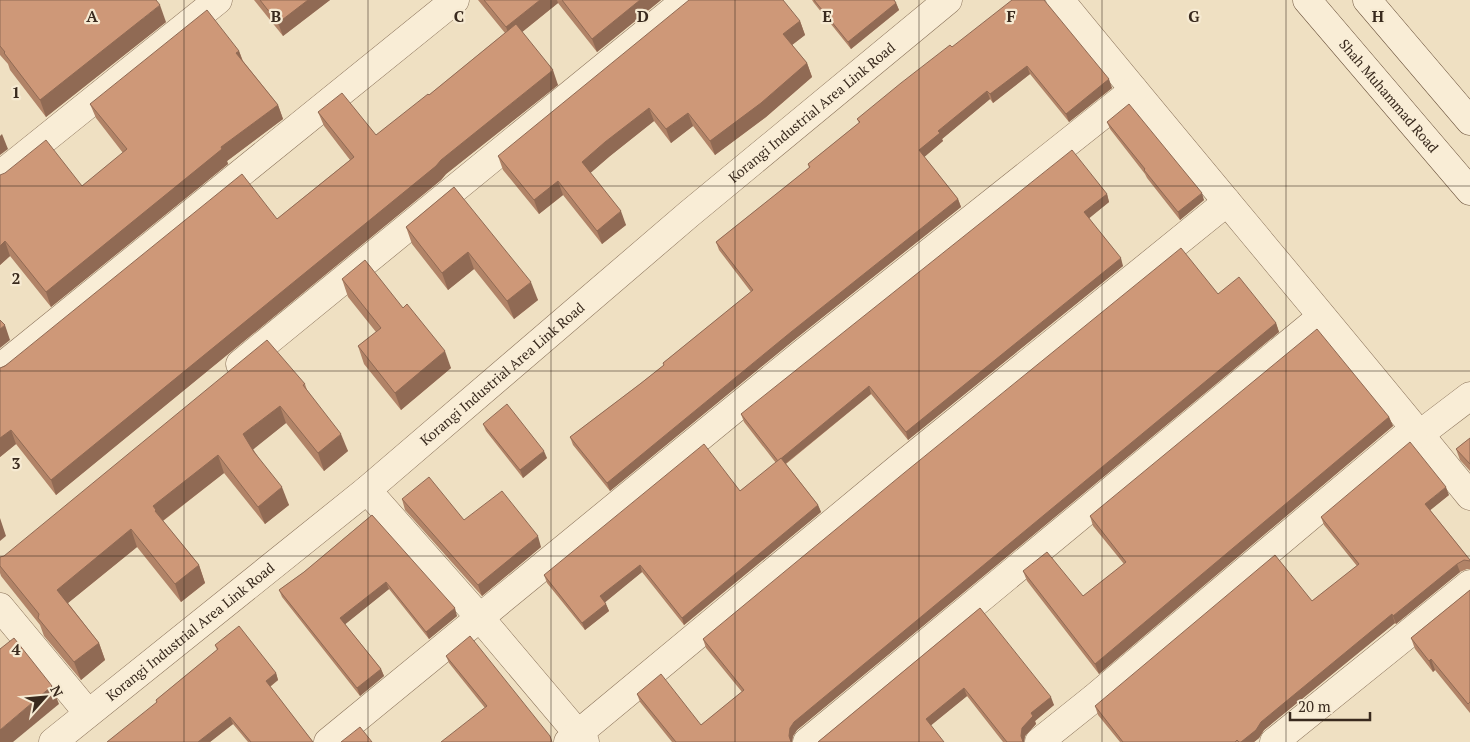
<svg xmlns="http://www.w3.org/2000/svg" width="1470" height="742" font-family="'PT Serif',serif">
	<rect width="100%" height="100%" fill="#efe0c2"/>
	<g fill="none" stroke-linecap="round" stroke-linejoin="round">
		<g stroke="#897159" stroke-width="29">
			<g id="minor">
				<path d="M1060 0C1196 166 1335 330 1470 496"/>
				<polyline points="0,175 218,0"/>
				<polyline points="240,364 686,0"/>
				<polyline points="0,368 455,0"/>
				<polyline points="1420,434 1470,396"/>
				<polyline points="367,490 481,619 585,742"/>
				<polyline points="0,607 88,713"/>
				<path id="s1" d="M53 742 367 490 689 214 948 0"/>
				<polyline points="328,742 804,352 1134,90"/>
				<polyline points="568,742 901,466 1227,202"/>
				<polyline points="807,742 1321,317"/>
				<polyline points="1039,742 1094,698 1415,428"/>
				<polyline points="1274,742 1470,584"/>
			</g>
		</g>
		<g stroke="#6b523c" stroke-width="29">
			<g id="secondary">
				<path id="s2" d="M1307 0 1470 191"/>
				<polyline points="1367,0 1470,121"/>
			</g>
		</g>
		<use href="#minor" stroke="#f9edd6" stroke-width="28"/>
		<use href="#secondary" stroke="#f9edd6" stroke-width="28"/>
	</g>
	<g fill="#b18367">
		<polygon points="0,0 166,22 46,117 10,70 8,64 0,55"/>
		<polygon points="254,0 330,0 283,36"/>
		<polygon points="478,0 661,0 597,52 558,3 522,32 558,85 446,174 441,180 56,495 16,444 0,457 0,368 277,219 350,160 324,126 318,112 376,135 429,95 505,33"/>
		<polygon points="812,0 894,0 896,3 899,10 851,49 814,3"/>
		<polygon points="1045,0 1045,2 1112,88 1069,122 1030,74 993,103 990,99 942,139 943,141 924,157 958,199 961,207 794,340 610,491 573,445 570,437 640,384 664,365 663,363 751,292 719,250 716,242 809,168 808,164 859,123 857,119 952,47"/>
		<polygon points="800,21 805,35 792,45 807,63 812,77 766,117 715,155 693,126 671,143 654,121 610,156 590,173 626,225 602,244 563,195 539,214 503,170 498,156"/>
		<polygon points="239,51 243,61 278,105 283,119 227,161 228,164 51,307 10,256 0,265 0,175 82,186 123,153 96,118 90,104"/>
		<polygon points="1107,122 1204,200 1180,220 1147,178 1145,174 1110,129"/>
		<polygon points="454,187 538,300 514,319 474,269 448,290 412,244 406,227"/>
		<polygon points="1107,194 1109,202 1089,218 1123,266 908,440 871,394 786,464 818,505 821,512 684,625 642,572 605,602 609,611 585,630 547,583 544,575 740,491 776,463 744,422 741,414"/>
		<polygon points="342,279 403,308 451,368 401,410 364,364 358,346 376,332 348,297"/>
		<polygon points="1218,294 1276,323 1279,332 797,730 793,736 792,742 672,742 640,702 637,694 701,725 742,692 706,648 703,639"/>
		<polygon points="305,384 307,390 348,451 324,471 286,423 253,449 289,505 265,524 224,473 163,521 199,565 205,583 181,602 137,547 68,603 99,643 105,660 81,680 44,636 40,625 1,576 0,573 0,557 4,556"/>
		<polygon points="1389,417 1393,426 1099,674 1027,581 1023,571 1083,596 1124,564 1093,526 1090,516"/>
		<polygon points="483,424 547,458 523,478 486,431"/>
		<polygon points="1470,438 1470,471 1460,460 1456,449"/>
		<polygon points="1449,495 1430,510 1470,560 1470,569 1467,569 1460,572 1396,624 1395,623 1264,730 1259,738 1254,742 1120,742 1098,715 1095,706 1312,601 1357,566 1324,525 1321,517"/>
		<polygon points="402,499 464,520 541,547 482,596 405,510"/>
		<polygon points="372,515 457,616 429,639 389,589 345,624 381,669 384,676 360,696 282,597 279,590 304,572"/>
		<polygon points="1470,590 1470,713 1435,670 1433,672 1415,649 1411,638"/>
		<polygon points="980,608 1054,705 1035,721 1036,724 1025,736 1024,742 1003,742 967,696 931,725 818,742"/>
		<polygon points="215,645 276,673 278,680 270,687 313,742 248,742 233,724 210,742 107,742 157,703 156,700 217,650"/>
		<polygon points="446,656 552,742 485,708 449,663"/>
	</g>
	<g fill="#906a54">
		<polygon points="308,0 330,0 283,36 278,23"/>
		<polygon points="540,0 557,0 558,3 511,41 506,27"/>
		<polygon points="640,0 661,0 597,52 592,39"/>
		<polygon points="896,3 899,10 851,49 848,42"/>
		<polygon points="160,5 166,22 46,117 40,100"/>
		<polygon points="800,21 805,35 788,48 783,34"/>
		<polygon points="239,51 244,65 236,53"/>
		<polygon points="807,63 812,77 766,117 715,155 710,141"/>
		<polygon points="1027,66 1030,74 993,103 990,94"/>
		<polygon points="553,70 558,85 446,174 441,180 56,495 51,480 441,160"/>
		<polygon points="1109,79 1112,88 1069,122 1066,114"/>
		<polygon points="987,91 990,99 942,139 943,141 922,159 919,150 938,131"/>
		<polygon points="278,105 283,119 227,161 228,164 51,307 46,292 221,147"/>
		<polygon points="649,108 654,121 610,156 587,176 582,162 605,142"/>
		<polygon points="688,113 693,126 671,143 666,129"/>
		<polygon points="2,134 8,149 0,155 0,136"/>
		<polygon points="558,181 563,195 539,214 534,200"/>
		<polygon points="1202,193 1204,200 1180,220 1178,212"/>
		<polygon points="1107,194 1109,202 1087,220 1084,212"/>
		<polygon points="958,199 961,207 794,340 610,491 607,483 791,332"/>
		<polygon points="621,211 626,225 602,244 597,231"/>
		<polygon points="5,241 10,256 0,265 0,246"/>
		<polygon points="468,252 474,269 448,290 442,273"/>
		<polygon points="1121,258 1123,266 908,440 906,432"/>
		<polygon points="531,282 538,300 514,319 507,301"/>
		<polygon points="1276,323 1279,332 797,730 793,736 792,742 791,742 789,736 790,728 794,722"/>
		<polygon points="5,325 10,340 0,348 0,329"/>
		<polygon points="445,351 451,368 401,410 395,393"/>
		<polygon points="869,386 871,394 780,468 778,461"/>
		<polygon points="280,406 286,423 250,452 243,434"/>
		<polygon points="1389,417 1393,426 1099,674 1095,664"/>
		<polygon points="11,430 16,444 0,457 0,438"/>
		<polygon points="341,434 348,451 324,471 318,453"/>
		<polygon points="544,451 547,458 523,478 520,470"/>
		<polygon points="218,455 224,473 161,522 163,527 153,506"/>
		<polygon points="282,487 289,505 265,524 258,507"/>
		<polygon points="1446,487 1449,495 1428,512 1425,504"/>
		<polygon points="818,505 821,512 684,625 682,618"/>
		<polygon points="0,518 6,536 0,541"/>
		<polygon points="131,529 137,547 63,607 57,590"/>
		<polygon points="538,536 541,547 482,596 478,585"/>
		<polygon points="1457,564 1460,572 1396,624 1393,616"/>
		<polygon points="199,565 205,583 181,602 175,584"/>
		<polygon points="640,565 642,572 603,604 600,596"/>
		<polygon points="386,582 389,589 343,626 340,618"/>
		<polygon points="606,604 609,611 585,630 582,623"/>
		<polygon points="455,608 457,616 429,639 426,632"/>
		<polygon points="1392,614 1395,623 1264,730 1259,738 1254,742 1241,742 1261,722"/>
		<polygon points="99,643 105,660 81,680 74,662"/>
		<polygon points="1431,659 1435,670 1433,672 1429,661"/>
		<polygon points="381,669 384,676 360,696 357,688"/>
		<polygon points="276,673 278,680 268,688 266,681"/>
		<polygon points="52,686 59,704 13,742 0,742 0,730"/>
		<polygon points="964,688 967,696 929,727 926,719"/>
		<polygon points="1051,697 1054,705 1035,721 1036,724 1025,736 1024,742 1023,742 1021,736 1022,728 1031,713"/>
		<polygon points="230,717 233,724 210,742 198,742"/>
	</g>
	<g fill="#ce9878" stroke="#906a54">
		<polygon points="0,0 156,0 160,5 40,100 4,53 5,52 0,46"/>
		<polygon points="260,0 308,0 278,23"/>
		<polygon points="484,0 540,0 506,27"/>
		<polygon points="562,0 640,0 592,39"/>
		<polygon points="689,0 783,0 800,21 783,34 807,63 761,103 710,141 688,113 666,129 649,108 605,142 582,162 621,211 597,231 558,181 534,200 498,156"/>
		<polygon points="814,0 894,0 896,3 848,42"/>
		<polygon points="1012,0 1044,0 1109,79 1066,114 1027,66 990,94 987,91 938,131 940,133 919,150 958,199 791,332 607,483 570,437 640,384 664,365 663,363 753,290 716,242 810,167 808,164 860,122 857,119 901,83 950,45 952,47"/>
		<polygon points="207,10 239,51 236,53 278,105 221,147 222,149 46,292 5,241 0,246 0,175 5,173 46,140 82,186 127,149 90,104"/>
		<polygon points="516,24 553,70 441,160 436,166 51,480 11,430 0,438 0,368 5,366 242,174 277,219 354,157 318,112 342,93 376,135 428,94 429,95"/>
		<polygon points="1129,104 1202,193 1178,212 1144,170 1145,169 1107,122"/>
		<polygon points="1072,150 1107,194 1084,212 1121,258 906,432 869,386 778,461 741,414"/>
		<polygon points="454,187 531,282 507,301 468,252 442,273 406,227"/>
		<polygon points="1181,248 1218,294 1239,277 1276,323 794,722 790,728 789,736 791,742 676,742 637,694 661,674 701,725 744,690 703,639 904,473"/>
		<polygon points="365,260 403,308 407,304 445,351 395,393 358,346 381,328 342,279"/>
		<polygon points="0,320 5,325 0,329"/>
		<polygon points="1317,329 1389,417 1095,664 1023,571 1047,552 1083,596 1126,562 1090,516"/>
		<polygon points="267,340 305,384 303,385 341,434 318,453 280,406 243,434 254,452 282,487 258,507 218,455 153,506 156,510 155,511 199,565 175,584 131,529 57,590 99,643 74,662 38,618 39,614 0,566 0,557 4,556"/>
		<polygon points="507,404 544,451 520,470 483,424"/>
		<polygon points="1470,438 1470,464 1456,449"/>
		<polygon points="1410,442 1446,487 1425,504 1470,560 1470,561 1464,560 1457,564 1393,616 1392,614 1261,722 1256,730 1241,742 1239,742 1237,740 1235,742 1123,742 1095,706 1275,555 1312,601 1359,564 1321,517"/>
		<polygon points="704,444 740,491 781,458 818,505 682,618 640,565 600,596 606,604 582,623 544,575"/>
		<polygon points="429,477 464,520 502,491 538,536 478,585 402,499"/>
		<polygon points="372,515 455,608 426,632 386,582 340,618 381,669 357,688 279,590 304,572"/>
		<polygon points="1470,590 1470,702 1468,704 1431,659 1429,661 1411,638"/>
		<polygon points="980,608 1051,697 1031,713 1033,716 1022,728 1021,736 1023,742 1007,742 964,688 926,719 944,742 818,742"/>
		<polygon points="239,626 276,673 266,681 313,742 251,742 230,717 198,742 107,742 157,702 156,700 218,649 215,645"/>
		<polygon points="470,636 550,736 552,742 441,742 487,706 446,656"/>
		<polygon points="14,638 52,686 0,730 0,649"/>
		<polygon points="360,727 372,742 341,742"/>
	</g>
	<path fill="none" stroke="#392a1e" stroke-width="1" stroke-opacity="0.55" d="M184 0V742M368 0V742M551 0V742M735 0V742M919 0V742M1102 0V742M1286 0V742M0 186H1470M0 371H1470M0 556H1470"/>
	<g text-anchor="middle" stroke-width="4.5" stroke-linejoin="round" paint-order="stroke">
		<g font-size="14" fill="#392a1e" stroke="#f6ead2">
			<text dy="5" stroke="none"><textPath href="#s2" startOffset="126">Shah Muhammad Road</textPath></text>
			<text dy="5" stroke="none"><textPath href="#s1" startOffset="986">Korangi Industrial Area Link Road</textPath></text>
			<text dy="5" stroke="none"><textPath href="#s1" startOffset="581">Korangi Industrial Area Link Road</textPath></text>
			<text dy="5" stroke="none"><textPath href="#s1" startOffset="176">Korangi Industrial Area Link Road</textPath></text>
		</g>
	</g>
	<g font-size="16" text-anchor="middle" font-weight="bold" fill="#392a1e" stroke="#f6ead2" stroke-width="4.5" stroke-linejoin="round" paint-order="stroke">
		<text x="92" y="22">A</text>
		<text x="276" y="22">B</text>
		<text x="459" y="22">C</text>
		<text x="643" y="22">D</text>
		<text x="827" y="22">E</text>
		<text x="1011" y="22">F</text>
		<text x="1194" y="22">G</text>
		<text x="1378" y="22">H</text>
		<text x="16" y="98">1</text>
		<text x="16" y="284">2</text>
		<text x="16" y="469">3</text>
		<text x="16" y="655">4</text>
	</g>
	<g transform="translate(45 697) rotate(63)" stroke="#f6ead2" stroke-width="4" paint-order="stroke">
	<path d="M0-4L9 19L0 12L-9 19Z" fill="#392a1e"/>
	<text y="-8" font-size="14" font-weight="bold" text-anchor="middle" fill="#392a1e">N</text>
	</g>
	<path d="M1290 712v8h80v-8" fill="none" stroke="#392a1e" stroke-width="2.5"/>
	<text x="1298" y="712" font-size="15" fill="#392a1e" stroke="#f6ead2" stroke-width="4" paint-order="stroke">20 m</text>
</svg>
